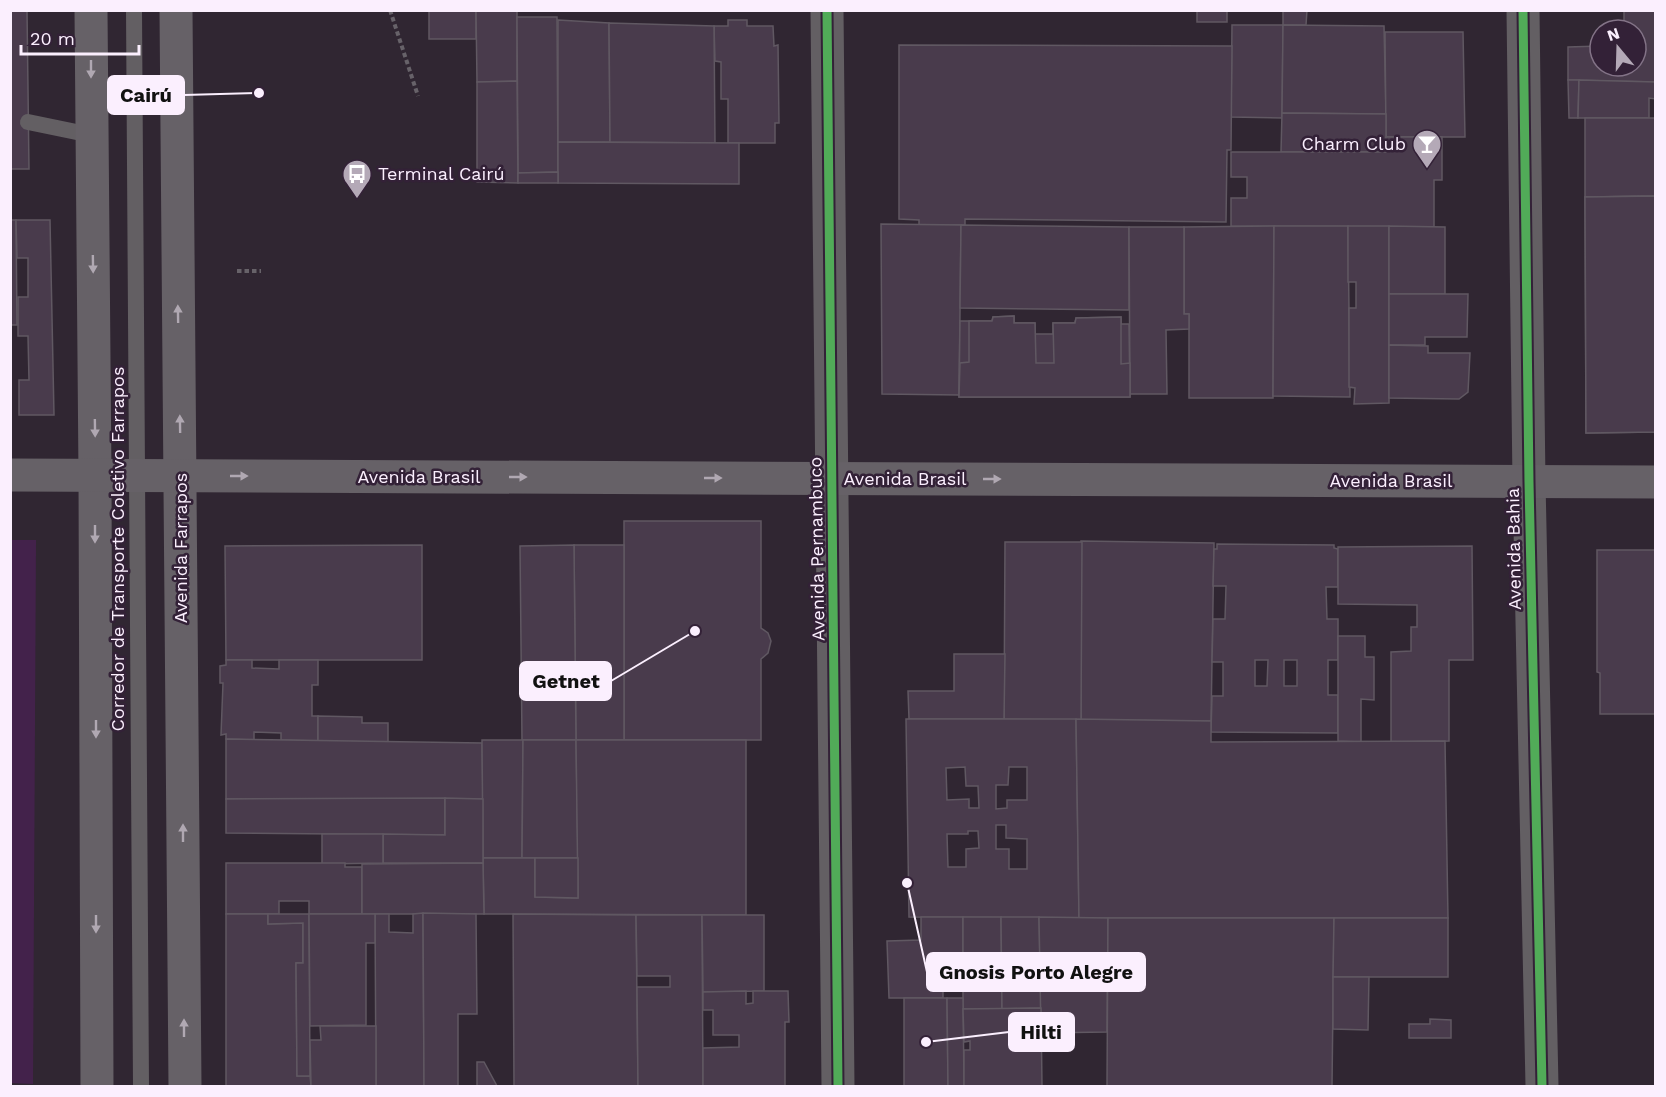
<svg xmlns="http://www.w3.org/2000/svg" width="1666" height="1097" font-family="'Work Sans',sans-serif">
	<rect width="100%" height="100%" fill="#302632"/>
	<polygon fill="#43224b" points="11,540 36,540 33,1084 10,1083"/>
	<g fill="#493b4c" stroke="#605862" stroke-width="1.5" fill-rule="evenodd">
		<polygon points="10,10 27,10 29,169 10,169"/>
		<rect x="429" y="10" width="47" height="29"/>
		<polygon points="476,10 517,10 517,81 477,82"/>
		<rect x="1197" y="10" width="30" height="12"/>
		<polygon points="1283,10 1307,10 1306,25 1283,25"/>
		<polygon points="1624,10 1656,10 1656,82 1568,80 1568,47 1600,46 1600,66 1636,66 1636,30 1624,30"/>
		<polygon points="517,17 557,17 558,172 518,173"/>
		<polygon points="558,20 609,23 610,142 558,142"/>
		<polygon points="728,20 747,20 747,26 773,26 774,46 778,45 779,123 775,123 775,143 728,143 728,99 721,99 721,62 715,61 714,26 728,26"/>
		<polygon points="609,23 714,26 715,143 610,142"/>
		<polygon points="1232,25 1283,25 1282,118 1231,117"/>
		<polygon points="1283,25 1384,26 1386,114 1282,113"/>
		<polygon points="1385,32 1463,32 1465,137 1386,137"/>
		<polygon points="899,45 1232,46 1231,150 1227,150 1226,222 965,219 965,225 919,225 919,220 899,219"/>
		<polygon points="1568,80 1579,80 1578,118 1569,118"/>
		<polygon points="1579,80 1656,82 1656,99 1649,98 1649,118 1578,118"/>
		<polygon points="517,81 518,183 477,182 477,82"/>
		<polygon points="1282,113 1386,114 1386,152 1281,152"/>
		<polygon points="1585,118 1656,118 1656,196 1585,197"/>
		<polygon points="1386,137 1442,137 1442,180 1434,180 1434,227 1231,226 1231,198 1247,198 1247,177 1231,177 1231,152 1386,152"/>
		<polygon points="558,142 739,143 739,184 558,183"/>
		<polygon points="558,172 558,183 518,183 518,173"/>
		<polygon points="1656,196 1656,432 1586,433 1585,197"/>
		<polygon points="1656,196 1656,432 1586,433 1585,197"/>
		<polygon points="10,220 16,220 17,325 10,325"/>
		<polygon points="16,220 50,220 54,415 19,415 19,380 29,380 28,336 18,336 18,297 28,297 28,258 17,258"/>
		<polygon points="881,224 961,225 959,395 882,394"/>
		<polygon points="961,225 1129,227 1129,310 960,308"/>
		<polygon points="1274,226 1273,398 1189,398 1189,314 1184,314 1184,227"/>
		<polygon points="1274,226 1348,226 1350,397 1273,396"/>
		<polygon points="1348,226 1389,226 1389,403 1354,404 1355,388 1349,387 1349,308 1356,308 1356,282 1348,282"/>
		<polygon points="1389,226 1445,227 1445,294 1389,294"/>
		<polygon points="1129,227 1184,227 1184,314 1189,314 1189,329 1166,330 1167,394 1130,394"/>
		<polygon points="1389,294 1468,294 1467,337 1425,337 1425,345 1389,345"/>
		<polygon points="1014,316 1014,323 1035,323 1035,334 1053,334 1053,323 1075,323 1076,318 1121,317 1121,324 1129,324 1130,397 959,397 960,321 992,321 993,317"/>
		<polygon points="1014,316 1014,323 1035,323 1036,363 1054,363 1053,323 1075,323 1076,318 1121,317 1121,364 1130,363 1130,397 959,397 960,363 969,362 969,321 992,321 993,317"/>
		<polygon points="1389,345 1428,346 1428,353 1470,353 1468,392 1459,399 1389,398"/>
		<polygon points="624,521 761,521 761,628 768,633 771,641 768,653 761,659 761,740 624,740"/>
		<polygon points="1081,541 1214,543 1211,721 1081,720"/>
		<polygon points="1005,542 1082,542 1081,720 1004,719"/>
		<path d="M1217 544 1334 545V548L1338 549V587H1326L1327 619H1338V660H1328V695H1338V733L1211 732 1212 696H1223V662H1212L1213 619H1225L1226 586H1213L1214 549H1217ZM1255 660H1268L1267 686H1255ZM1284 660H1297V686H1284Z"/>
		<polygon points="422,545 422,660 226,660 225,546"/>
		<polygon points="574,545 624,545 624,740 576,740"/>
		<polygon points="574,545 576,740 522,740 520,546"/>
		<polygon points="1472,546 1473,660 1449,660 1449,741 1391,742 1391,652 1411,651 1411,627 1417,627 1417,605 1338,604 1338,547"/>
		<polygon points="1597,550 1656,550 1656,714 1600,714 1600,673 1597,672"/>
		<polygon points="1338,636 1365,636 1365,657 1374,657 1374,700 1361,699 1361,742 1338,741"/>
		<polygon points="954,654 1005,654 1004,719 909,719 908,691 954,691"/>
		<polygon points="226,660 252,660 252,668 279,669 279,660 318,660 318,685 312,685 312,716 318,716 318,741 281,740 281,733 254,732 254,740 226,739 226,734 221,735 223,683 220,683 220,666 226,665"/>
		<polygon points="318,716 362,717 362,723 388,723 388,742 318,741"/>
		<path d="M906 719H1076L1079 918 909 917ZM965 767 966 786H978L979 808H969V799L947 800 946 768ZM1009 767H1027V800H1007V808L996 809V785H1008ZM996 825H1006V838L1027 839V869H1009V849H996ZM968 831H978L979 848 966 849V867H948L947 834H968Z"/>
		<polygon points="1076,719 1211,721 1211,742 1445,741 1448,918 1079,918"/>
		<polygon points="226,739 482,743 483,799 226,799"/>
		<polygon points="482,740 523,740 522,858 483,858"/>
		<polygon points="523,740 576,740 578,858 522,858"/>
		<polygon points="576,740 746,740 746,915 484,914 483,858 535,858 535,897 578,898"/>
		<polygon points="445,798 445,835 226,833 226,799"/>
		<polygon points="445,798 483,799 483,863 383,863 383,834 445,835"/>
		<polygon points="322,834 383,834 383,863 322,864"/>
		<polygon points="535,858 578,858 578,898 535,897"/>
		<polygon points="226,863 345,863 345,867 362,867 362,914 309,914 309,901 279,901 279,914 226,914"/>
		<polygon points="483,863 484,914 362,914 362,864"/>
		<polygon points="423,913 424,1086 376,1086 375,914 389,914 389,932 413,933 413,914"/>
		<polygon points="423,913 476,914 477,1014 458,1014 458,1086 424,1086"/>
		<polygon points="226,914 268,914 268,924 303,923 303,963 296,963 297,1076 310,1076 311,1086 226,1086"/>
		<polygon points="268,914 309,914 310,1076 297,1076 296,963 303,963 303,923 268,924"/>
		<polygon points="309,914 375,914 375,943 366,943 366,1025 310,1026"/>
		<polygon points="513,914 636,915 638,1086 514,1086"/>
		<polygon points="636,915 702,915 703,1086 638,1086 637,987 670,987 670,976 637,976"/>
		<polygon points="702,915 764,915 764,991 703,992"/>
		<polygon points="921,917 963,917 963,968 943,969 943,998 889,998 887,941 921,940"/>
		<polygon points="963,917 1001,917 1002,1009 963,1009"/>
		<polygon points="1001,917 1039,917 1041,1008 1002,1009"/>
		<polygon points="1039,917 1108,918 1107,1032 1041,1033"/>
		<polygon points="1108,918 1334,918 1332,1086 1107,1086"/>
		<polygon points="1334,918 1448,918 1448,977 1333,977"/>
		<polygon points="1333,977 1369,977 1368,1030 1333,1029"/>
		<polygon points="746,991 746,1004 753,1003 753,991 788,991 789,1022 785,1022 785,1086 703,1086 703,1048 739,1047 739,1035 713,1035 713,1010 703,1010 703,992"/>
		<polygon points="904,998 947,998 948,1086 904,1086"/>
		<polygon points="947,998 963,998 964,1086 948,1086"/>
		<polygon points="1041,1008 1042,1086 964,1086 964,1050 970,1050 970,1041 964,1042 963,1009"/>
		<polygon points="1430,1019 1451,1020 1451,1038 1409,1038 1409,1024 1430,1024"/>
		<polygon points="320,1026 376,1026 376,1086 311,1086 310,1040 321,1040"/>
		<polygon points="477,1062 484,1062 497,1086 477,1086"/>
	</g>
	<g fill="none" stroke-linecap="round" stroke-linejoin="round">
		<g stroke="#676269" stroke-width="4" stroke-dasharray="4.5 3" stroke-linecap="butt">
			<polyline points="390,10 418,96"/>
			<polyline points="237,271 261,271"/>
		</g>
		<g stroke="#635f63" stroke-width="16">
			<polyline points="134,10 141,1086"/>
			<polyline points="28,122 91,135"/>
		</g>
		<polyline stroke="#635f63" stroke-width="33" points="1523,10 1529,482 1542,1086"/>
		<polyline stroke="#635f63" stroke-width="33" points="827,10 838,1086"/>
		<g stroke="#666167" stroke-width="33">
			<polyline points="91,10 95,476 97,1086"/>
			<polyline points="176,10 185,1086"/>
			<polyline points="10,475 1656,482"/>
		</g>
		<g stroke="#332137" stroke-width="13">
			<g id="cycleway">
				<polyline points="827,10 838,1086"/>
				<polyline points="1523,10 1529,482 1542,1086"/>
			</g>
		</g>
		<use href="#cycleway" stroke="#51ab58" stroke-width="9"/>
	</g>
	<defs><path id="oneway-solid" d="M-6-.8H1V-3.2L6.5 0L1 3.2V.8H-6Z" transform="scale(1.5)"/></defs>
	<g fill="#b0a8b2">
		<use href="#oneway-solid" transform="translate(91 69) rotate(90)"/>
		<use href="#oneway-solid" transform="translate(93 264) rotate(89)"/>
		<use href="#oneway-solid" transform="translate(178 314) rotate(-91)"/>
		<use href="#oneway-solid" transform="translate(180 424) rotate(-91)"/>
		<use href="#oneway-solid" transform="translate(95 428) rotate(89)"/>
		<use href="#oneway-solid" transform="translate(239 476)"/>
		<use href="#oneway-solid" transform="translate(518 477)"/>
		<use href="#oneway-solid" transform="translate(713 478)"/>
		<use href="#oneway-solid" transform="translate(992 479)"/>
		<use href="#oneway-solid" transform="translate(95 534) rotate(90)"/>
		<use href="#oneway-solid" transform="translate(96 729) rotate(90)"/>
		<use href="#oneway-solid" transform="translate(183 833) rotate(-90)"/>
		<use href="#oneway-solid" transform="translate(96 924) rotate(90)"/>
		<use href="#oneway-solid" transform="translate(184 1028) rotate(-90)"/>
	</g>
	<defs>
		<g id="bar-pin" transform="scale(1.5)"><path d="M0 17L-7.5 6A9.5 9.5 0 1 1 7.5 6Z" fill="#b4a9b7" stroke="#332137"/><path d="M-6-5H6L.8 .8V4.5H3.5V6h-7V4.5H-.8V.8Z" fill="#fff"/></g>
		<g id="bus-pin" transform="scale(1.5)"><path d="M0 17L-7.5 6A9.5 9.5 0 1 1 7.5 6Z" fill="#b4a9b7" stroke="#332137"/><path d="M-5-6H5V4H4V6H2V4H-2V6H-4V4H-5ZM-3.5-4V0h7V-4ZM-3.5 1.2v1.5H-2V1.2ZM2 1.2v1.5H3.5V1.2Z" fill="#fff"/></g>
	</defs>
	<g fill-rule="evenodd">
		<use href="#bar-pin" x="1427" y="144"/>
		<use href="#bus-pin" x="357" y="174"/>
	</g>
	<g text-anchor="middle" stroke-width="5" stroke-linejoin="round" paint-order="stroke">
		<g font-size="18" fill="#fbeffe" stroke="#332137" text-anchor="end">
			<text x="1406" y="150">Charm Club</text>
			<text x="378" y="180" text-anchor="start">Terminal Cairú</text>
		</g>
		<g font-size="18" fill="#fbeffe" stroke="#332137">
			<text x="419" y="483">Avenida Brasil</text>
			<text x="905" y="485">Avenida Brasil</text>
			<text x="1391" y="487">Avenida Brasil</text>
			<text transform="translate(181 548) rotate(-90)" y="6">Avenida Farrapos</text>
			<text transform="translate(118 549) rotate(-90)" y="6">Corredor de Transporte Coletivo Farrapos</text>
			<text transform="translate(817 549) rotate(-91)" y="6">Avenida Pernambuco</text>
			<text transform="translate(1514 549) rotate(-91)" y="6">Avenida Bahia</text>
		</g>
	</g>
	<path fill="none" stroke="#fbeffe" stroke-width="2" d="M259 93L184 95M695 631L611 681M907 883L927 972M926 1042L1009 1032"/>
	<g fill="#fbeffe" stroke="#332137" stroke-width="2">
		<circle cx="259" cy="93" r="6"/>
		<circle cx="695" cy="631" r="6"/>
		<circle cx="907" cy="883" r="6"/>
		<circle cx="926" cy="1042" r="6"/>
	</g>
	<g fill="#fbeffe" stroke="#fbeffe" stroke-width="2">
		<rect x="108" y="76" width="76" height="38" rx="6"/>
		<rect x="520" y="662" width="91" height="38" rx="6"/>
		<rect x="927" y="953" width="218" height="38" rx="6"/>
		<rect x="1009" y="1013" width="65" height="38" rx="6"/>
	</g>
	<g font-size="20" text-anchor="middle" font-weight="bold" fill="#111">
		<text x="146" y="102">Cairú</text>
		<text x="566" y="688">Getnet</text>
		<text x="1036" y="979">Gnosis Porto Alegre</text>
		<text x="1041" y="1039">Hilti</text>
	</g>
	<rect width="1666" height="1097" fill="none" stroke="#fbeffe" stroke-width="24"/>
	<g transform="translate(1618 48) rotate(341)"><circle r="28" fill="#332137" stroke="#837387" stroke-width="1.5"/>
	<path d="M0-4.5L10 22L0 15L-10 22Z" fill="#b4a9b7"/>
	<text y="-9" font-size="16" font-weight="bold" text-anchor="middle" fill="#fbeffe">N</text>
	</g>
	<path d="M21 45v9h118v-9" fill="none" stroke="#fbeffe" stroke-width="3"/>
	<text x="30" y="45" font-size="18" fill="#fbeffe" stroke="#332137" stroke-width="4.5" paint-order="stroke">20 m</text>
</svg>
